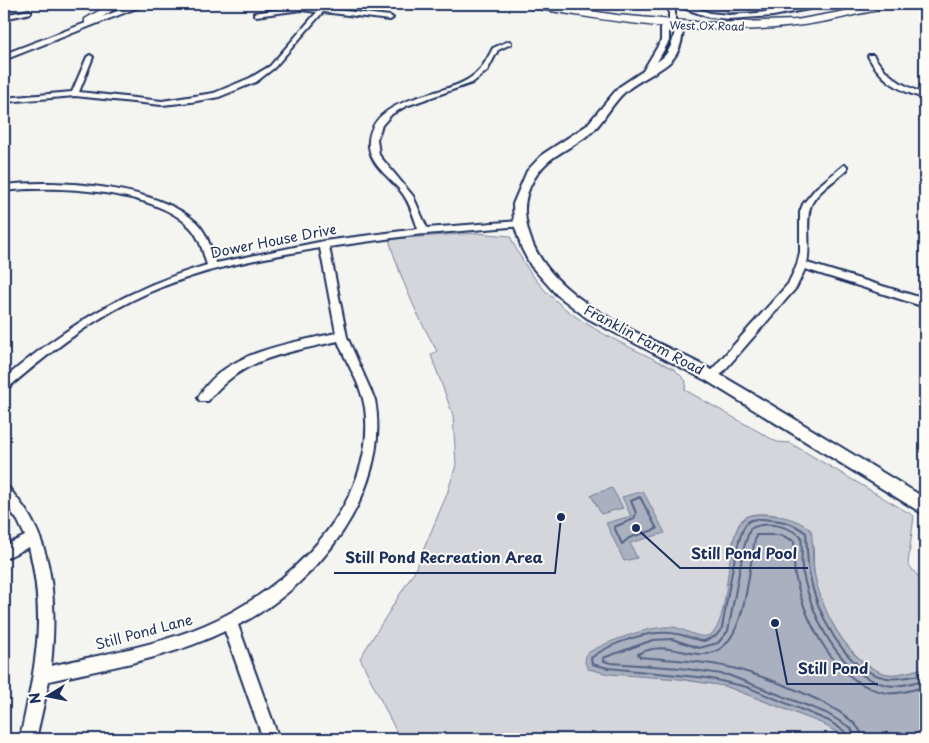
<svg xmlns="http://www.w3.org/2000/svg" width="929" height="743" font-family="'Playpen Sans',sans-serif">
	<rect width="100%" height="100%" fill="#f4f4f1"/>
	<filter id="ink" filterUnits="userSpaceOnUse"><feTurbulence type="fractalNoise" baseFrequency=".02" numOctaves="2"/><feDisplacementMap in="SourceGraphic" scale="10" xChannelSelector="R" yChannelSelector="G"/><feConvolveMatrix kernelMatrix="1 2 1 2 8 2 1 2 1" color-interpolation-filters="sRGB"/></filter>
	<g filter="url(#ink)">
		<g fill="#d4d6db" stroke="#78829c">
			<path d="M715 4H757L762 9C751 15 730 14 719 9Z"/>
			<path d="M477 233 510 236C544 314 603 333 674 369L686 381 685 390 777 442 790 443 914 516 908 564 925 585V668C914 670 898 676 887 674 850 666 817 605 814 570 813 561 814 552 813 543 793 524 789 513 759 514 753 514 746 515 742 520 724 540 732 625 710 635 699 641 684 631 673 627L679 679 725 686 821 723 848 739H400L360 658 414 572 447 494 456 465 453 415 431 355 437 351C417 316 400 278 389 239Z"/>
		</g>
		<g fill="#aab0bf" stroke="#717c98">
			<polygon points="612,488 623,508 601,514 591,495"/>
			<polygon points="643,491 665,533 630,543 637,558 624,561 606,523 631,516 622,497"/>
			<path d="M760 514C780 516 795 517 811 530 814 544 811 559 814 572 821 609 847 665 887 674 898 676 914 670 925 668V739H848L821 723 725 686 679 679 609 674 588 669 585 663 586 654C605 642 651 625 673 627 688 629 707 647 717 627 730 603 726 536 743 520 748 515 753 515 760 514Z"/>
		</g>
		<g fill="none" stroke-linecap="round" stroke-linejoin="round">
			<g stroke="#546385" stroke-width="2">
				<polygon points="640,497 657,529 629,538 622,544 614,527 634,519 636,513 631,501"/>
				<path d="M849 739 844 731 829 721 747 687 707 678 608 668 592 664 591 658C612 642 651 629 677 634 687 636 695 640 704 641L716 636 722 628C726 608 736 536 746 524 751 517 764 519 771 520 785 521 795 524 806 533 807 546 807 559 809 572 816 611 843 671 887 678 898 680 913 676 925 674"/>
				<path d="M856 739 851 728 826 713 728 675 680 668 611 663 604 661 603 658 653 640 672 639 699 648 718 643 728 631 744 547 750 529C766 520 787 526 801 536 803 549 800 562 803 574 813 618 838 675 887 685 899 688 913 682 925 680"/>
				<path d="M863 739C861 709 756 673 728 667 699 660 669 660 640 657L638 654C660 643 675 651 698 654 748 660 747 569 756 535H781L794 541C795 552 793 564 795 575 805 621 835 685 887 693 899 695 913 689 925 687"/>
			</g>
			<g stroke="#1b2f5e" stroke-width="4">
				<g id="minor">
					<polygon points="669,4 686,4 710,13 729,15 758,13 822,4 834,4 773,16 729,19 709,17 675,5 675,20 672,22 669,20"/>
					<polygon points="301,6 390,16 393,18 390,20 323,12 274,68 256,82 219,97 191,102 162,105 75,96 4,102 4,98 72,92 87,57 90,55 93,57 79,92 162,101 214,93 250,78 270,66 317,12 301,10 256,16 254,15 254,13"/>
					<polygon points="29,10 31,11 31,13 4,19 4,15"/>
					<path d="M509 41 511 42V44L498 50 487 71 472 83 406 106 392 114 382 125 377 139 379 155 413 196 427 228 520 221 523 222V226L414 235 329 247 347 337 375 400C392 491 316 587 238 625L279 739H263L225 631C170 658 108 668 49 681L36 739H20C35 667 47 621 29 547L4 559V546L25 536 18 521 4 502V486L9 488C15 496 22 504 27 512 56 557 56 615 51 666 102 654 156 646 205 625 286 591 378 504 365 408 361 383 346 363 338 341 287 353 242 357 208 401H200L198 398C224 351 289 344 336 333L320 248C262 258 204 268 150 292 97 315 51 351 8 388L4 389V379C66 326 128 288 207 265 203 253 200 237 190 227 154 189 53 185 4 191V185C55 179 156 185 196 222 207 232 211 249 216 263L324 241 418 229C414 217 410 204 403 194 391 177 367 164 369 141 373 97 438 97 467 80 481 72 486 61 493 48Z"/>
					<path d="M869 55H873C886 75 902 86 925 94V98C900 92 880 79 868 56Z"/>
					<path d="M844 165 847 166V170C836 180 817 191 811 205 805 218 811 247 807 263L925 299V307L805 269 796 288 716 380H708L706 377 708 374 788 284 797 265 800 252V212L803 204 816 188Z"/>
				</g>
			</g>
			<g stroke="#1b2f5e" stroke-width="4">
				<path id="tertiary" d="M672 17 683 26C683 38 680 52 671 61 658 73 640 79 626 91 614 101 606 117 595 129 585 139 569 147 557 155 538 167 524 190 525 212 531 301 654 336 719 374 788 414 856 457 925 498V515L707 381 587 318 556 294 531 266 522 249 514 224 513 204 527 171 543 154 586 126 619 87 643 71 661 41V25ZM672 24 675 27C674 41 670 54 657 62L669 41V26Z"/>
			</g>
			<g stroke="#1b2f5e" stroke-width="4">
				<polygon id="secondary" points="136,4 147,4 4,60 4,54"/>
			</g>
			<g stroke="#1b2f5e" stroke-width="3">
				<g id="primary">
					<polygon points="110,4 122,4 93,23 85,23 85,19"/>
					<path d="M523 4H544L617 15 707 23 796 20 840 12 874 4H890C883 11 865 12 854 15 747 43 635 26 528 7Z"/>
				</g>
			</g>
			<use href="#minor" fill="#fdfcf7" fill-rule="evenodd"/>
			<use href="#tertiary" fill="#fdfcf7" fill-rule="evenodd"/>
			<use href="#secondary" fill="#fdfcf7" fill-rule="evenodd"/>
			<use href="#primary" fill="#fdfcf7" fill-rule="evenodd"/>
		</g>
	</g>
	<g text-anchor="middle" stroke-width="4" stroke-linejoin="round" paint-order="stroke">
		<g font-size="11" fill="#1b2f5e" stroke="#fdfcf7">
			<text transform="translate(707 26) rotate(1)" y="4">West Ox Road</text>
		</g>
		<g font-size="14" fill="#1b2f5e" stroke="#fdfcf7">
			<text transform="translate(273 241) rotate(-11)" y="5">Dower House Drive</text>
			<text transform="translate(644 340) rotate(28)" y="5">Franklin Farm Road</text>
			<text transform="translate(144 632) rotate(-15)" y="5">Still Pond Lane</text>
		</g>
	</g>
	<path fill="none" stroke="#1b2f5e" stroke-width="2" d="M636 528L680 568H808M561 517L555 573H334M775 623L787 684H878"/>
	<g fill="#1b2f5e" stroke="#fdfcf7" stroke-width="2">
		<circle cx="636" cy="528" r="5"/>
		<circle cx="561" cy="517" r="5"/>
		<circle cx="775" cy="623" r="5"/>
	</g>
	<g font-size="15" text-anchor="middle" font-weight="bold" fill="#1b2f5e" stroke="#fdfcf7" stroke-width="4" stroke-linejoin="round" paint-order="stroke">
		<text x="744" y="559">Still Pond Pool</text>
		<text x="444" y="563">Still Pond Recreation Area</text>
		<text x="833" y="674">Still Pond</text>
	</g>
	<rect width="929" height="743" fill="none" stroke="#fdfcf7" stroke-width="20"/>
	<rect x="10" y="10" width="909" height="723" fill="none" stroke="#1b2f5e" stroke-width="2" filter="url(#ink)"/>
	<g transform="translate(48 696) rotate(260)" stroke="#fdfcf7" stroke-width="4" paint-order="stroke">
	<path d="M0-4L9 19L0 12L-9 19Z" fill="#1b2f5e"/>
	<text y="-8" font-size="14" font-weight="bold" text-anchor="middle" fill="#1b2f5e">N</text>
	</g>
</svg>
